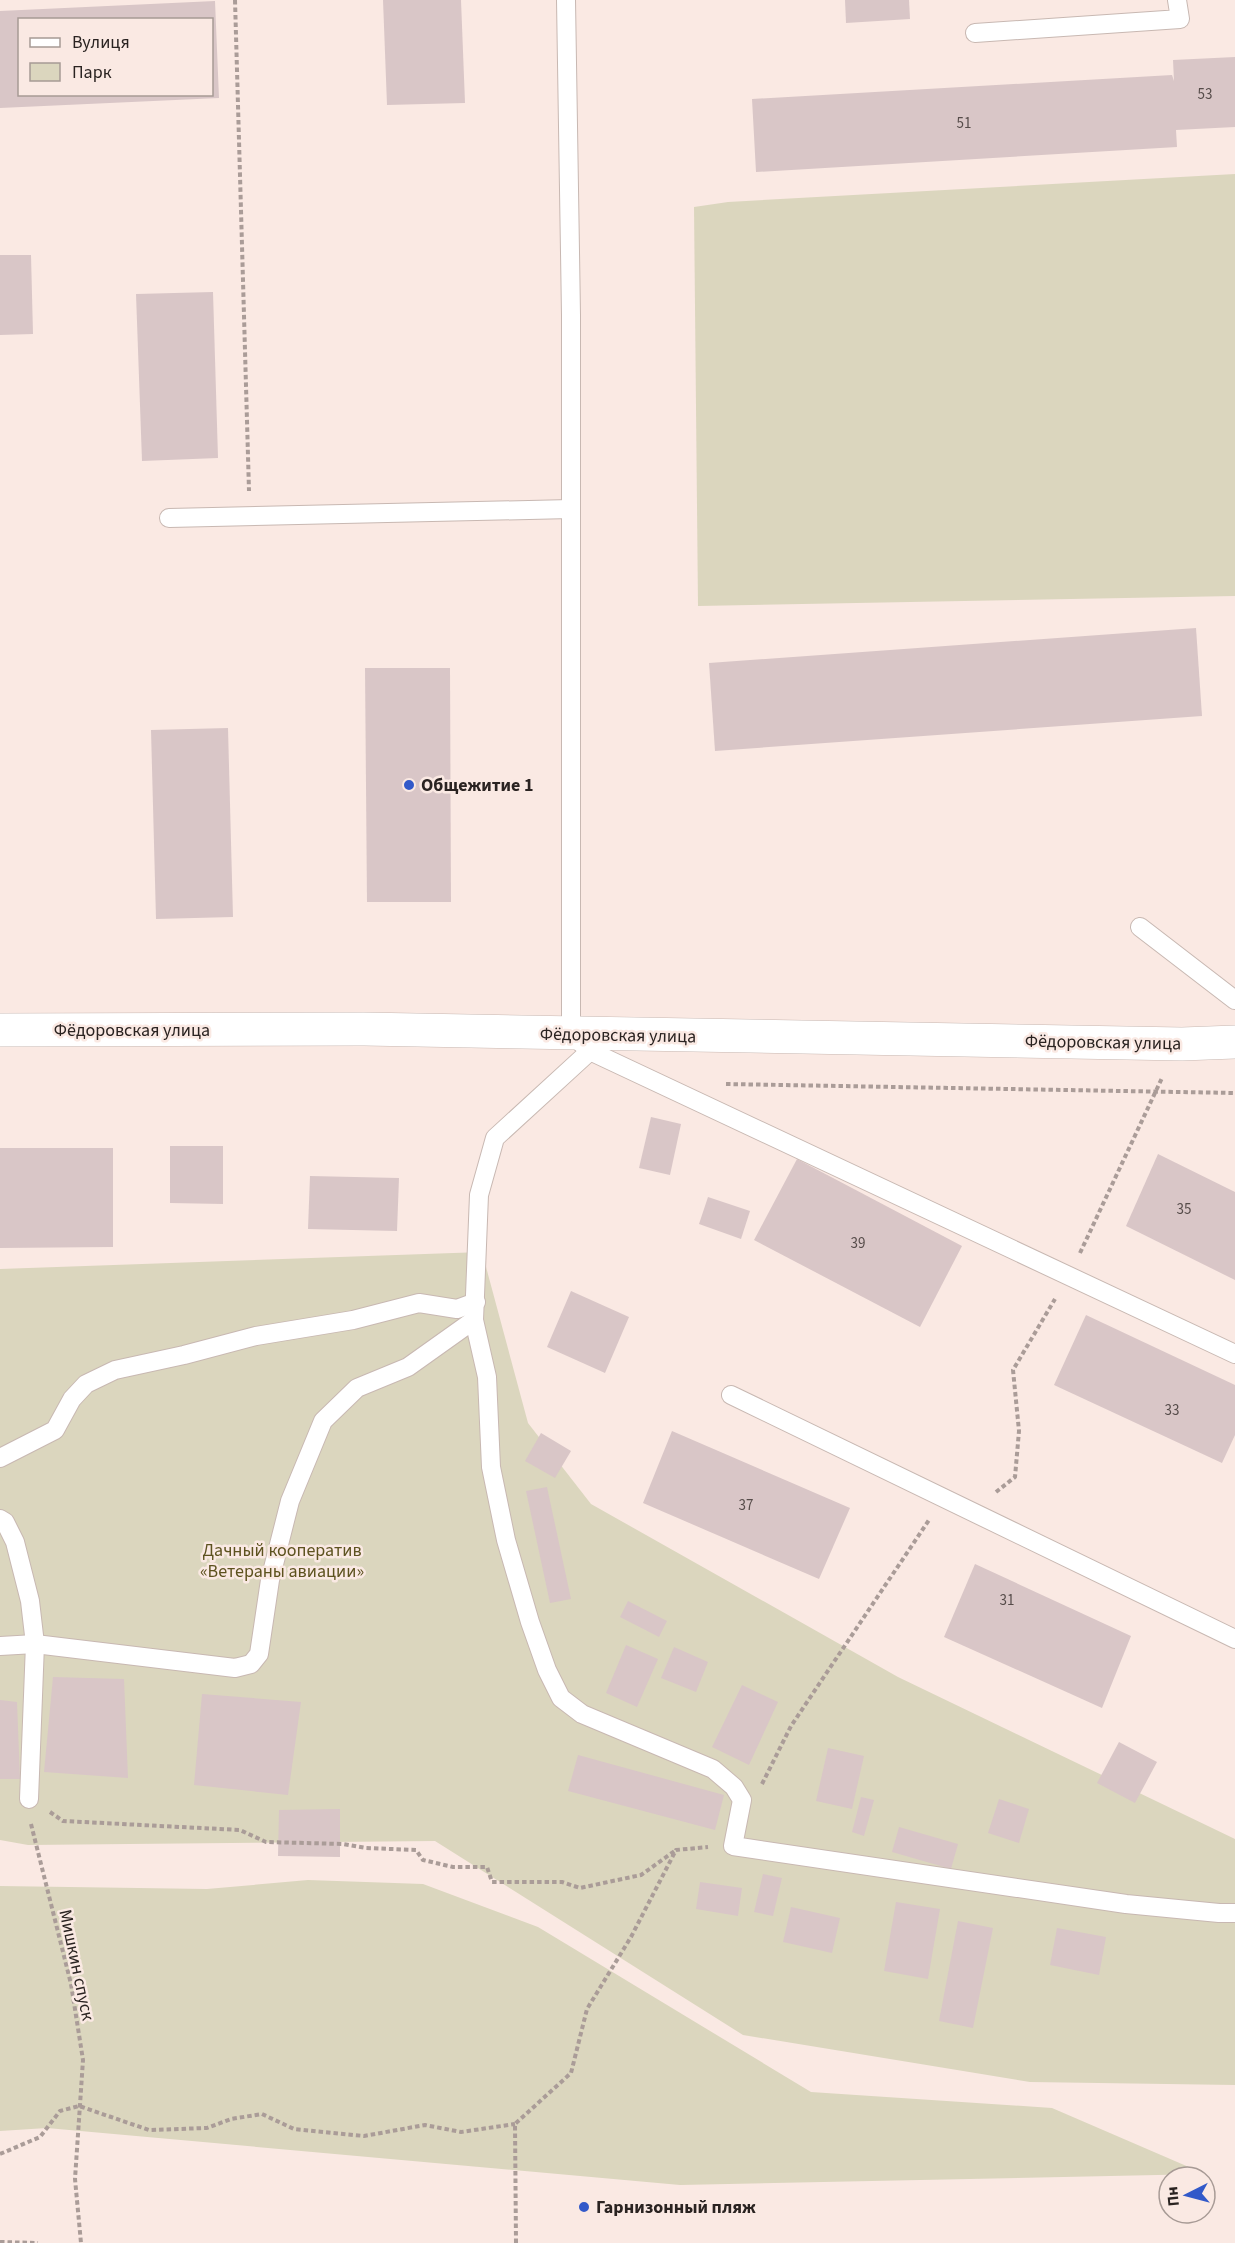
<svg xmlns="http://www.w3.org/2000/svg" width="1235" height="2243" font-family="'Source Sans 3',sans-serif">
	<rect width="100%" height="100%" fill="#fae9e3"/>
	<g fill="#dbd6be">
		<polygon points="1235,174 1235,596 698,606 694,207 728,202"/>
		<polygon points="482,1252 528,1423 591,1504 898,1677 1235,1839 1235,2085 1030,2082 743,2035 435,1841 28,1845 0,1840 0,1269"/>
		<polygon points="308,1880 423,1884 538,1927 811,2092 1052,2108 1205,2174 680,2185 47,2128 0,2131 0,1886 207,1889"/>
	</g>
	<g fill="#d9c6c7" fill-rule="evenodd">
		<polygon points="383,0 461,0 465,103 387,105"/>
		<polygon points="845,0 909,0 910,19 846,23"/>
		<path d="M215 1 219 98 0 108V11ZM20 20H212V94H20Z"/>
		<polygon points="1235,57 1235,127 1176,130 1177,147 756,172 752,99 1172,75 1174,81 1173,60"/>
		<polygon points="0,255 31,255 33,334 0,335"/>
		<polygon points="213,292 218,458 142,461 136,294"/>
		<polygon points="1196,628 1202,716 715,751 709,663"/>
		<polygon points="365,668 450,668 451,902 367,902"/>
		<polygon points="228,728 233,917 156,919 151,730"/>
		<polygon points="651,1117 681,1124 670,1175 639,1168"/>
		<polygon points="170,1146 223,1146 223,1204 170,1203"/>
		<polygon points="0,1148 113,1148 113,1247 0,1248"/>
		<polygon points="1158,1154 1235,1192 1235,1280 1126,1226"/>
		<polygon points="797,1159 962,1246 920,1327 754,1240"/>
		<polygon points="310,1176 399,1178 397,1231 308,1229"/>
		<polygon points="708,1197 750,1211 741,1239 699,1224"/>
		<polygon points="571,1291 629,1317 605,1373 547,1347"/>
		<polygon points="1086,1315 1235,1385 1235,1435 1222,1463 1054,1385"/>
		<polygon points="672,1431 850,1508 819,1579 643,1503"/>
		<polygon points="541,1433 571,1451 555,1478 525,1461"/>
		<polygon points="547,1487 571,1599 550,1603 526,1491"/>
		<polygon points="975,1564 1131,1636 1102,1708 944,1637"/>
		<polygon points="628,1601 667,1621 659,1637 620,1617"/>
		<polygon points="626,1645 658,1659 637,1707 606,1693"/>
		<polygon points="674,1647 708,1662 696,1692 661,1678"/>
		<polygon points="53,1677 124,1679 128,1778 44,1772"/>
		<polygon points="742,1685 778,1702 749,1765 712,1747"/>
		<polygon points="202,1694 301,1702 288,1795 194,1785"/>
		<polygon points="0,1700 17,1702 20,1779 0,1779"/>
		<polygon points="1119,1742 1157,1762 1135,1803 1097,1783"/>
		<polygon points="828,1748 864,1756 852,1809 816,1801"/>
		<polygon points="578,1755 724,1795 715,1830 568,1791"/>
		<polygon points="861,1797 874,1800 864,1836 852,1832"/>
		<polygon points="999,1799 1029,1809 1019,1843 988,1833"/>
		<polygon points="340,1809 340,1857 278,1856 279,1810"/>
		<polygon points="899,1827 958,1844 951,1869 892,1852"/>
		<polygon points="763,1874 782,1878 773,1916 754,1912"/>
		<polygon points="700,1882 742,1888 738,1916 696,1909"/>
		<polygon points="896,1902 940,1909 928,1979 884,1971"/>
		<polygon points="791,1907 840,1918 832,1953 783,1942"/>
		<polygon points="958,1921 993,1928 973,2028 939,2021"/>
		<polygon points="1057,1928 1106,1937 1099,1975 1050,1965"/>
	</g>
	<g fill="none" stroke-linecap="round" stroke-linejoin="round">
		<g stroke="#c8b8b2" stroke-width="20">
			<g id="lane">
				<polyline points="566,0 571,315 571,1034 590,1051 1235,1354"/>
				<polyline points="975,33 1180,19 1177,0"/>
				<polyline points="169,518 571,509"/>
				<polyline points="1140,927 1235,1000"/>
				<polyline points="590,1051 495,1138 479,1195 474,1320 487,1377 491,1467 506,1540 530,1622 547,1670 561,1698 582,1714 713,1769 734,1787 742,1800 733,1846 1126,1904 1219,1913 1235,1913"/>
				<polyline points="731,1395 1235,1639"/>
				<polyline points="0,1458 55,1430 72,1399 86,1384 115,1370 184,1355 256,1336 353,1320 419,1303 457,1309 476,1302"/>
				<polyline points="0,1519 5,1522 15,1542 30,1601 35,1644 29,1799"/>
				<polyline points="0,1646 35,1644 235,1668 251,1664 259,1654 270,1580 290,1501 323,1421 357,1388 408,1367 474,1320"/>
			</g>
		</g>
		<g stroke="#c8b8b2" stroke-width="34">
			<polyline id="street" points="0,1030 364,1029 1182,1044 1235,1042"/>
		</g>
		<g stroke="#aa9c98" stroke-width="4" stroke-dasharray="4.5 3" stroke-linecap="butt">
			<polyline points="235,0 249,491"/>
			<polyline points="726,1084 1235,1093"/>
			<polyline points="1080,1253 1162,1078"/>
			<polyline points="996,1492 1015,1477 1019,1431 1013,1370 1055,1299"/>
			<polyline points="762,1784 791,1726 929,1520"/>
			<polyline points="50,1812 63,1821 240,1830 266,1842 343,1844 366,1848 416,1850 423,1860 453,1867 487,1867 492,1882 562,1882 580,1888 641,1875 676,1850"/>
			<polyline points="31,1824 71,1984 83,2060 75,2179 81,2243"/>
			<polyline points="0,2154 40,2137 60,2111 79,2106 149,2130 207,2128 231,2119 262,2114 294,2129 364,2136 425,2125 461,2132 515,2124"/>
			<polyline points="0,2242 38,2243"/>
			<polyline points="516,2243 515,2124 571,2073 587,2009 631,1937 676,1850 708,1847"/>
		</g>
		<use href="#lane" stroke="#fff" stroke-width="18"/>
		<use href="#street" stroke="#fff" stroke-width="33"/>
	</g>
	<g fill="#3259c9" stroke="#fae9e3" stroke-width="2">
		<circle cx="409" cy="785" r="6"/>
		<circle cx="584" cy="2207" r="6"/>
	</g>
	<g text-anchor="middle" stroke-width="5" stroke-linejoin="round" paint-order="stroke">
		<g font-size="15" fill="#564c4a">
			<text x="1205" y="99">53</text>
			<text x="964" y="128">51</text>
			<text x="1184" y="1214">35</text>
			<text x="858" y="1248">39</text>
			<text x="1172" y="1415">33</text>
			<text x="746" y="1510">37</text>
			<text x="1007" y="1605">31</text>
		</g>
		<g font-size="18" font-weight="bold" fill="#2a2321" stroke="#fae9e3" text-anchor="start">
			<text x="421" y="791">Общежитие 1</text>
			<text x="596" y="2213">Гарнизонный пляж</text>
		</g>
		<g font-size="18" fill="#2a2321" stroke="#fae9e3">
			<text x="132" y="1036">Фёдоровская улица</text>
			<text transform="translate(618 1035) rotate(1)" y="6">Фёдоровская улица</text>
			<text transform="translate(1103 1042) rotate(1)" y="6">Фёдоровская улица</text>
			<text transform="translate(77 1965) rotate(78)" y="6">Мишкин спуск</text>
		</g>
		<g font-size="18" fill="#5d521f" stroke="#fae9e3">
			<text x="282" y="1556">Дачный кооператив<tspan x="282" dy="21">«Ветераны авиации»</tspan></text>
		</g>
	</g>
	<rect x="18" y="18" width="195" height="78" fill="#fae9e3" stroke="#a79a95" stroke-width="1.5"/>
	<rect x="30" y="38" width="30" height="9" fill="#ffffff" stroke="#a79a95" stroke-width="1.5"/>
	<text x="72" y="48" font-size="18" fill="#2a2321">Вулиця</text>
	<rect x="30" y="63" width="30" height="18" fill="#dbd6be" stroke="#a79a95" stroke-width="1.5"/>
	<text x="72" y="78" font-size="18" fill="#2a2321">Парк</text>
	<g transform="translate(1187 2195) rotate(264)"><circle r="28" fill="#fae9e3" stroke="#a79a95" stroke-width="1.5"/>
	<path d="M0-4.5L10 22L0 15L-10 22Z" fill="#3259c9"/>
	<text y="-9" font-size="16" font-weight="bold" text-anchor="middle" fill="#2a2321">Пн</text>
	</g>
</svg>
